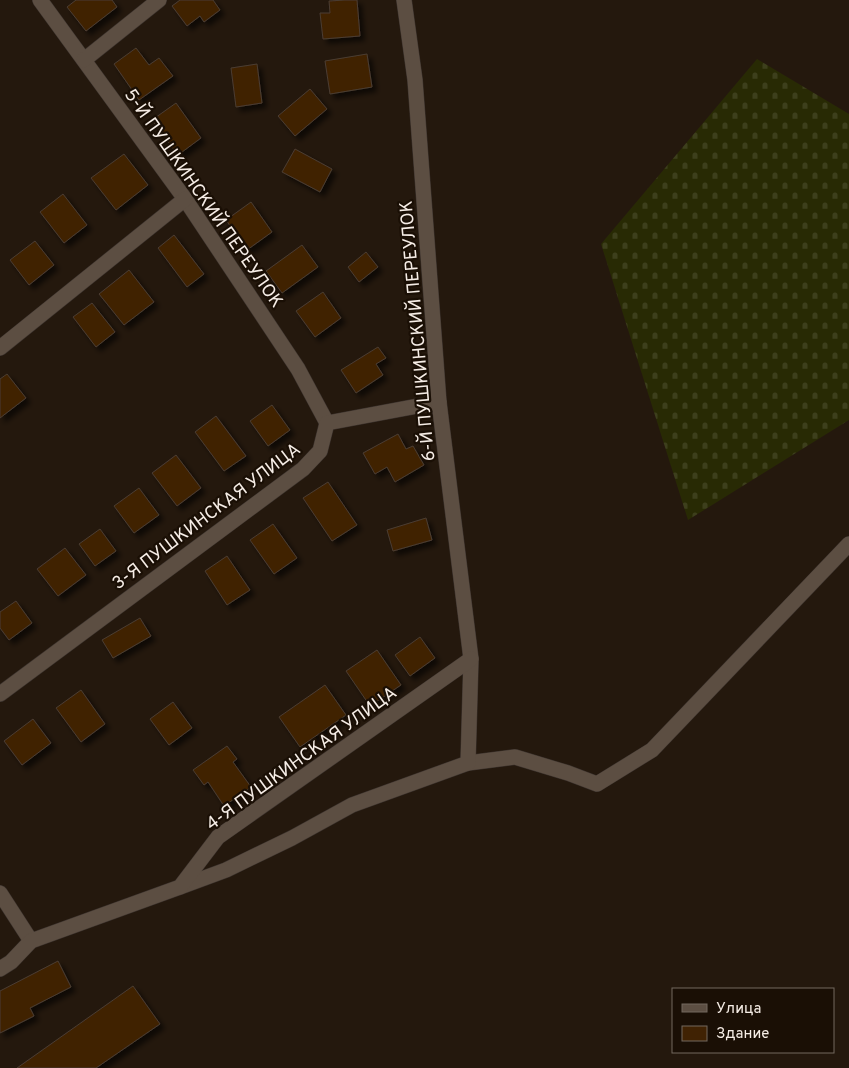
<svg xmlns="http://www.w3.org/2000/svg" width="849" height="1068" font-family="Overpass,sans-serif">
	<defs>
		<pattern id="cemetery-stones" width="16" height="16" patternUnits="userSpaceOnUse" patternTransform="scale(1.25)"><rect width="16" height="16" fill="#282a04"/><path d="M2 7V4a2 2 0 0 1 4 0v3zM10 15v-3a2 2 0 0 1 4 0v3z" fill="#3d3f1c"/></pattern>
		<filter id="shadow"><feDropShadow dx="4.5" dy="4.5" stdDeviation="2.5" flood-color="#0009"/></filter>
	</defs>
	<rect width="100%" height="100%" fill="#24180d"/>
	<polygon fill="url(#cemetery-stones)" points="757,59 849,114 849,420 688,520 601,244"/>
	<g fill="#402203" stroke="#4b3d32" filter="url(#shadow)">
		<polygon points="76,0 112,0 117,7 86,31 67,7"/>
		<polygon points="180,0 213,0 220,10 204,22 200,16 187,26 172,6"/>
		<polygon points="345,0 357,0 360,36 323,39 320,13 330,13 329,1"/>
		<polygon points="136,48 149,65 159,58 173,76 139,100 114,64"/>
		<polygon points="367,54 372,87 330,94 325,61"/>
		<polygon points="257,64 262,103 236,107 231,68"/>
		<polygon points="310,89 327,109 295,136 278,116"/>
		<polygon points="176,103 201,138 178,155 152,120"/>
		<polygon points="295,149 332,169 320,192 282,172"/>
		<polygon points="124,154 148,185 116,210 91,178"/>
		<polygon points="63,194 87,225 64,243 40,212"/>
		<polygon points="251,202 272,232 247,250 226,220"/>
		<polygon points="174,235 204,274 187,287 158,248"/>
		<polygon points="35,241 54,265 29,285 10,260"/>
		<polygon points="302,245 318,267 282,293 266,271"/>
		<polygon points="366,252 378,267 359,282 348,267"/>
		<polygon points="129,270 154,302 124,325 99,294"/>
		<polygon points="323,292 341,318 315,337 296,311"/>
		<polygon points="92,303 115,332 96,347 73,317"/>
		<polygon points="378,347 386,358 376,364 383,375 356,393 341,370"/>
		<polygon points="7,374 26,398 0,418 0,379"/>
		<polygon points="272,405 290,430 268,446 250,421"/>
		<polygon points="216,416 246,456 224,471 195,432"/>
		<polygon points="398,434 406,449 413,446 424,465 395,482 387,467 375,474 363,453"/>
		<polygon points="176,455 201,488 177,506 152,473"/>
		<polygon points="328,482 357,525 332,541 303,498"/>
		<polygon points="139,488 159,515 134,533 114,506"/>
		<polygon points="426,518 432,540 393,551 387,530"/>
		<polygon points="273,524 297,558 274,574 250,540"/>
		<polygon points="100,529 116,551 95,566 79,544"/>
		<polygon points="65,548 86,575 58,596 37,569"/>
		<polygon points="227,556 250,590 227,605 205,571"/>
		<polygon points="16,601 32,623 9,640 0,628 0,612"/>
		<polygon points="140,618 151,636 113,658 102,640"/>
		<polygon points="420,637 435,658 410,676 395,655"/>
		<polygon points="377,650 401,685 370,706 346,671"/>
		<polygon points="325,685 346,715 300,747 279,717"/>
		<polygon points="81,690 105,724 81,742 56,708"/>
		<polygon points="173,702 192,728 169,745 150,719"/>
		<polygon points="33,719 51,743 22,765 4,741"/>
		<polygon points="227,746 237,759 233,762 251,787 224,806 208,782 204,785 193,770"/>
		<polygon points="58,961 71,987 30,1008 34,1016 0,1033 0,991"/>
		<polygon points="133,986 160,1024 96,1068 17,1068"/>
	</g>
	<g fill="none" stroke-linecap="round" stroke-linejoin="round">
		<g stroke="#3c332e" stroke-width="16">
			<g id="minor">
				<polyline points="40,0 185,199 298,369 327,423"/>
				<polyline points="84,60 159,0"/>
				<polyline points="0,348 185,199"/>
				<polyline points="0,694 303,469 320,451 327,423 439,402"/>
				<polyline points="468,763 515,757 568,773 597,784 652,750 849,544"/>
				<polyline points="180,887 226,870 292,838 352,805 468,763 471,659 439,402 415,80 404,0"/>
				<polyline points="0,893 31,941"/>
				<polyline points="0,969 11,962 31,941 180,887 218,837 471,659"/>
			</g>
		</g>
		<use href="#minor" stroke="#5c4e42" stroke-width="15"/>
	</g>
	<g text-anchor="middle" stroke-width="4.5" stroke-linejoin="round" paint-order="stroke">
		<g font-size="18" fill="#f6ede6" stroke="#1a0f05">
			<text transform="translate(204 198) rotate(55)" y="6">5-Й ПУШКИНСКИЙ ПЕРЕУЛОК</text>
			<text transform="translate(417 331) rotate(-95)" y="6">6-Й ПУШКИНСКИЙ ПЕРЕУЛОК</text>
			<text transform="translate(206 516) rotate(-37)" y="6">3-Я ПУШКИНСКАЯ УЛИЦА</text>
			<text transform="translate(301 758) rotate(-36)" y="6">4-Я ПУШКИНСКАЯ УЛИЦА</text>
		</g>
	</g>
	<rect x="672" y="988" width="162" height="65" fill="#1a0f05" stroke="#72685f"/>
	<rect x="682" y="1004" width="25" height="8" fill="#5c4e42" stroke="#72685f"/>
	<text x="716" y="1013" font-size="15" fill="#f6ede6">Улица</text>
	<rect x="682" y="1026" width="25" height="15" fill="#402203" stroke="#72685f"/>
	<text x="716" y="1038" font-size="15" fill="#f6ede6">Здание</text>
</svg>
